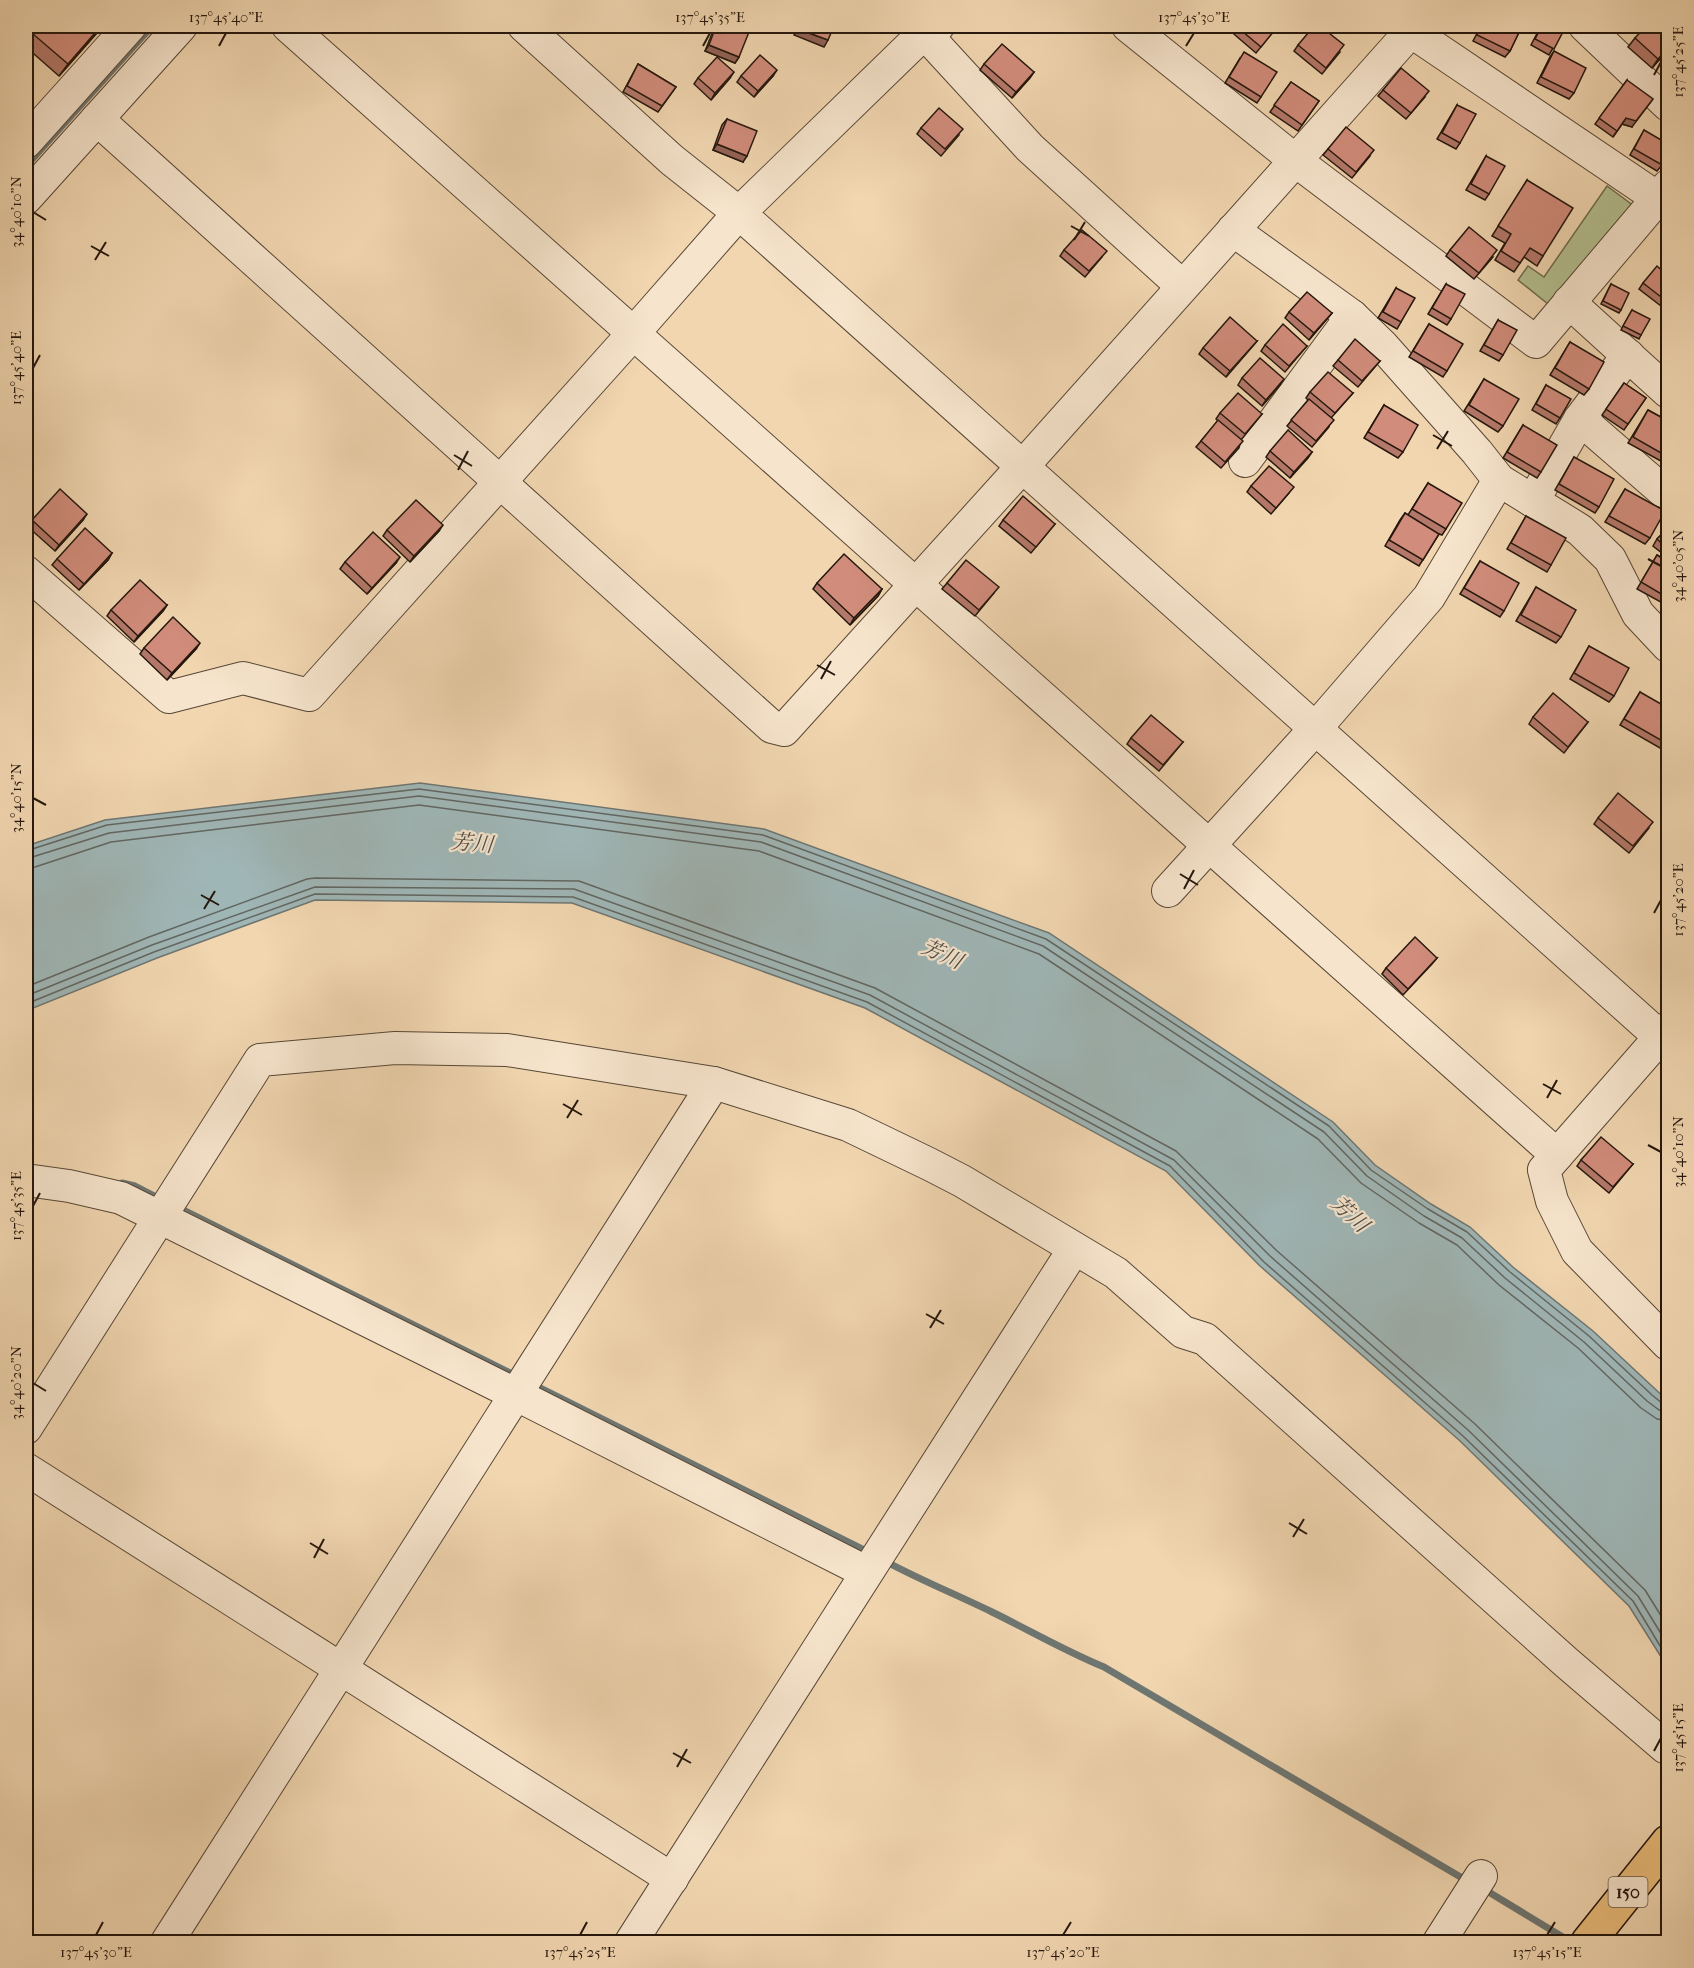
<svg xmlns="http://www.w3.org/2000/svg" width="1694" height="1968" font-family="'IM FELL French Canon','Noto Serif JP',serif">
	<rect width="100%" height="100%" fill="#f1d6b0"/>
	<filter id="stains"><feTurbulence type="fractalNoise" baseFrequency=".00333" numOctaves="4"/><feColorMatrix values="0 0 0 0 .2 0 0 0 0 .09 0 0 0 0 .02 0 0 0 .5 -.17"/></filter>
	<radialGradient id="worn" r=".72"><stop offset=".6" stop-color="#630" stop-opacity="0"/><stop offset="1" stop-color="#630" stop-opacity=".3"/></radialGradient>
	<polygon fill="#b4bf90" stroke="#6c6b4e" stroke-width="1.5" points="1607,186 1634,206 1548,304 1518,280 1528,266 1544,277"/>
	<polygon fill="#9fb6b6" stroke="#6e7672" stroke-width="1.5" points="420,783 764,829 1049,933 1333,1122 1375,1165 1431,1204 1470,1227 1514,1268 1593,1331 1668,1401 1668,1668 1629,1606 1459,1440 1260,1266 1166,1171 865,1008 572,903 315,900 157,958 26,1011 26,846 105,820"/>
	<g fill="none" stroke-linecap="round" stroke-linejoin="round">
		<g stroke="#626662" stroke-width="1.5">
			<polyline points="26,851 107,825 419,789 763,835 1046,939 1329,1126 1371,1170 1428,1209 1467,1232 1510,1272 1589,1336 1652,1395 1663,1404 1668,1405"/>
			<polyline points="26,859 109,833 419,796 761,842 1043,946 1324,1132 1367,1176 1424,1216 1462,1238 1505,1278 1584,1342 1647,1401 1659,1410 1668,1412"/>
			<polyline points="26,868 35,867 111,842 419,805 759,851 1039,954 1318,1139 1361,1183 1419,1223 1457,1245 1499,1285 1578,1348 1641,1408 1657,1419 1668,1421"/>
			<polyline points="26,987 149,937 307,879 315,878 579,881 875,988 1176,1151 1276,1250 1475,1424 1645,1590 1668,1627"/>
			<polyline points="26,996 152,945 315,887 574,889 870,995 1174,1160 1270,1256 1468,1430 1638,1596 1668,1645"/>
			<polyline points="26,1004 154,952 315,894 573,897 867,1002 1170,1166 1264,1262 1463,1436 1633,1601 1668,1659"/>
		</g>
		<g stroke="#6e7672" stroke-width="7">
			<polyline points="26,166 152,26"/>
			<polyline points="122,1183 135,1186 162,1200"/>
			<polyline points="177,1207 516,1376"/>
			<polyline points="532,1384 870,1553"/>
			<path d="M883 1560C918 1579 955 1594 992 1612 1029 1630 1065 1651 1104 1667L1469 1882"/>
			<polyline points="1482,1888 1571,1942"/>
		</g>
		<g stroke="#584736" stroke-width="34">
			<g id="minor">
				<path d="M288 26C708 405 1132 780 1557 1155"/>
				<polyline points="524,26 672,160 739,213 1668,1044"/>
				<polyline points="918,26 1030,148 1182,286"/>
				<polyline points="1128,26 1296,161 1536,342 1668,186"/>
				<polyline points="1403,26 1668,205"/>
				<polyline points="1585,26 1668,105"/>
				<polyline points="97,119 772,727 784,730 1022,467 1411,31"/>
				<polyline points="26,142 130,26"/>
				<polyline points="26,198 181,26"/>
				<polyline points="1233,230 1352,316 1383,346 1477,452 1499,480 1580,530 1610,559 1638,614 1668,646"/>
				<polyline points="1569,302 1668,392"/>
				<polyline points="1580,419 1663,491 1668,484"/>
				<polyline points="1245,461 1352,316"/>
				<polyline points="1533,501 1580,419 1628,355"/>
				<polyline points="26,572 169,697 243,678 309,695 631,336 739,213 924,33 938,26"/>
				<polyline points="1168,891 1315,729 1429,597 1499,480"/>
				<polyline points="1668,1028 1544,1170 1552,1201 1577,1251 1668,1344"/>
				<polyline points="26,1180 69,1186 121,1198 515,1394 866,1572"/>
				<polyline points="26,1428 260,1060 395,1048 507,1050 714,1083 848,1125 929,1164 962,1181 1116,1273 1183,1332 1205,1339 1567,1663 1665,1747"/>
				<polyline points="26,1469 672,1879"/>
				<polyline points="167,1942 714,1083"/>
				<polyline points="631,1942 1074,1249"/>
				<polyline points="1439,1942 1481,1876"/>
			</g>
		</g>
		<g stroke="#25170d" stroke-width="36">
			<polyline id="highway" points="1588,1942 1668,1842"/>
		</g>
		<use href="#minor" stroke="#f6e4cc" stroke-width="32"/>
		<use href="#highway" stroke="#e8bb78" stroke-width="33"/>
	</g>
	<g fill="#b4786a" stroke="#25170d" stroke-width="1.5">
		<polygon points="26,26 103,26 59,76 26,47"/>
		<polygon points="715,26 734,26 739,57 735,63 705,51"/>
		<polygon points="1231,26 1278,26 1256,53 1228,29"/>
		<polygon points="1481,26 1522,26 1510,51 1505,57 1473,41"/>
		<polygon points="1541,26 1566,26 1549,55 1531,45"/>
		<polygon points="1635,38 1668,50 1652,68 1628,47"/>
		<polygon points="1298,45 1340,52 1322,74 1294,51"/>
		<polygon points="1554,51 1574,93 1569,99 1537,83 1550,57"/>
		<polygon points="1240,58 1261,97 1257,103 1225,83"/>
		<polygon points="638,64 676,87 658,112 623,92"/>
		<polygon points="984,64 1034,72 1012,98 980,70"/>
		<polygon points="741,76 773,76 754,97 737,82"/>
		<polygon points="698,78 730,78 711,100 694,84"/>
		<polygon points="1627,80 1632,127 1622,124 1613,137 1595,124"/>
		<polygon points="1291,82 1319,101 1298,131 1270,112"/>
		<polygon points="1383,90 1425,97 1406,119 1378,96"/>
		<polygon points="1457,105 1460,143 1456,149 1437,139"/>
		<polygon points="727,119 743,162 713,150 722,125"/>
		<polygon points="921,128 959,135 941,156 917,134"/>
		<polygon points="1644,130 1662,165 1657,171 1630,155"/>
		<polygon points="1328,149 1370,156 1352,178 1323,155"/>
		<polygon points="1486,156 1489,194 1485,200 1466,190"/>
		<polygon points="1527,180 1543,256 1537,266 1524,257 1514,272 1495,260 1505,243 1492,236"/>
		<polygon points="1064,250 1102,257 1085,277 1060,256"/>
		<polygon points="1450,250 1493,257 1474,279 1446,256"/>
		<polygon points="1643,283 1668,297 1661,306 1639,289"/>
		<polygon points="1446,284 1451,319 1447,325 1428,314"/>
		<polygon points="1611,284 1621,310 1619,313 1601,304"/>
		<polygon points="1396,288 1401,322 1397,329 1378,318"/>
		<polygon points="1632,310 1641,335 1639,339 1621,330"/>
		<polygon points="1289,312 1332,313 1309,340 1285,318"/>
		<polygon points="1498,320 1503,355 1499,361 1480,351"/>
		<polygon points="1429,324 1447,371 1443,377 1409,357"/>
		<polygon points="1257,341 1226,377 1199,354 1203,348"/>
		<polygon points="1570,342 1589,389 1584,395 1550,375"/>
		<polygon points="1265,345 1307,346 1285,372 1261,351"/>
		<polygon points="1338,360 1380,361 1358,387 1333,366"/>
		<polygon points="1242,378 1280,385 1262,406 1238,385"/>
		<polygon points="1484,379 1503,426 1498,432 1464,411"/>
		<polygon points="1624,383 1646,398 1624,430 1602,415"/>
		<polygon points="1546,385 1560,418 1556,424 1532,410"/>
		<polygon points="1310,392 1353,393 1331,418 1329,427 1312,447 1287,426 1308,400 1306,398"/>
		<polygon points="1384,405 1403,452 1398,458 1364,438"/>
		<polygon points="1648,410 1668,421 1668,465 1628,443"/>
		<polygon points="1220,413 1262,414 1241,440 1239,448 1221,468 1196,447 1218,421 1216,419"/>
		<polygon points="1523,425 1541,472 1537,478 1503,458"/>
		<polygon points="1270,451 1312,452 1290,478 1266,457"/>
		<polygon points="1574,457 1599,507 1595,513 1555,490"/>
		<polygon points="1428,483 1446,529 1442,535 1439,534 1419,566 1385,546 1400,520 1405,513 1408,515"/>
		<polygon points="1251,486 1289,493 1271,514 1247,492"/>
		<polygon points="1625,489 1650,538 1645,544 1605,522"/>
		<polygon points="1526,516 1551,565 1547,572 1507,549"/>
		<polygon points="32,520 83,520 55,551 27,526"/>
		<polygon points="1003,520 1055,524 1031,553 999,526"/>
		<polygon points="1668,528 1668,556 1667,557 1653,546 1657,539"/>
		<polygon points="387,530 439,531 410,562 383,536"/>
		<polygon points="112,553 108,560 79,590 52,565 57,559"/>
		<polygon points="1657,555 1668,562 1668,606 1637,589"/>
		<polygon points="1480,561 1504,611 1500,617 1460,594"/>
		<polygon points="345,562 396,563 367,594 340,569"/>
		<polygon points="817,583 882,589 878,596 850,625 813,589"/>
		<polygon points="947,583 994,593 975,616 942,589"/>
		<polygon points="1536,587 1561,637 1556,643 1516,621"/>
		<polygon points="167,605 163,611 134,642 107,616 111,610"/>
		<polygon points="1589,646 1614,696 1609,702 1570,679"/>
		<polygon points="144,648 196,649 167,680 140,654"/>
		<polygon points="1640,692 1664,742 1660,748 1620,725"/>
		<polygon points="1533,717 1588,722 1564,753 1529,724"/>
		<polygon points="1131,738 1183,742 1159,771 1127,744"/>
		<polygon points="1598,818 1649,828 1629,853 1594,824"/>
		<polygon points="1437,958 1432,964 1403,995 1382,974 1386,968"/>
		<polygon points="1581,1160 1633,1164 1609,1193 1577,1166"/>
	</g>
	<g fill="#926256" stroke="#25170d" stroke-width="1.5">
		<polygon points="101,26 103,26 59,76 68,64"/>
		<polygon points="798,29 828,40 824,47 794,35"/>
		<polygon points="709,45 739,57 735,63 705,51"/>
		<polygon points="1668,48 1668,50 1652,68 1658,59"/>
		<polygon points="777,70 773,76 754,97 758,91"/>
		<polygon points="734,72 730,78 711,100 715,93"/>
		<polygon points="1034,72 1030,78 1012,98 1016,92"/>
		<polygon points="1653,99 1632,127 1622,124 1613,137 1626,118"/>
		<polygon points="717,144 747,156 743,162 713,150"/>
		<polygon points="1332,313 1327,319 1309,340 1314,333"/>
		<polygon points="1257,341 1252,347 1226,377 1230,371"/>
		<polygon points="1284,379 1280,385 1262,406 1266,400"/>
		<polygon points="1312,452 1308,458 1290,478 1294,472"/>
		<polygon points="87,514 83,520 55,551 59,545"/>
		<polygon points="443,525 439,531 410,562 414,556"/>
		<polygon points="112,553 108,560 79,590 84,584"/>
		<polygon points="400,557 396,563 367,594 372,588"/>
		<polygon points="882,589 878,596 850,625 854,618"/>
		<polygon points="167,605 163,611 134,642 138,636"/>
		<polygon points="200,643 196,649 167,680 172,673"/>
	</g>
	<g fill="#d18c7b" stroke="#25170d" stroke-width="1.5">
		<polygon points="26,26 101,26 68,64 26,28"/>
		<polygon points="716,26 733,26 749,32 739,57 709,45"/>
		<polygon points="799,26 834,26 828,40 798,29"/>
		<polygon points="1236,26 1278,26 1261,47"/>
		<polygon points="1314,26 1320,26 1344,45 1326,68 1298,45"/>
		<polygon points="1482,26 1522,26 1510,51 1477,35"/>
		<polygon points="1542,26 1566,26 1554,49 1535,39"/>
		<polygon points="1646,26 1668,26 1668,48 1658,59 1635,38"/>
		<polygon points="1002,44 1034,72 1016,92 984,64"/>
		<polygon points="1554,51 1586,68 1574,93 1541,77"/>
		<polygon points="1244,52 1277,72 1261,97 1229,77"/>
		<polygon points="760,55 777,70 758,91 741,76"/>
		<polygon points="717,57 734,72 715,93 698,78"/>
		<polygon points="638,64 676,87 662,106 627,86"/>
		<polygon points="1401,68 1429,91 1411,113 1383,90"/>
		<polygon points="1627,80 1653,99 1636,121 1626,118 1617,131 1599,118"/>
		<polygon points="1291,82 1319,101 1302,125 1274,105"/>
		<polygon points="1457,105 1476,114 1460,143 1442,133"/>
		<polygon points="939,108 963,129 945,149 921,128"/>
		<polygon points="727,119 757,131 747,156 717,144"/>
		<polygon points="1346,127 1374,150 1356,172 1328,149"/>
		<polygon points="1644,130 1668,144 1668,153 1662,165 1634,149"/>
		<polygon points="1486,156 1505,166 1489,194 1471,184"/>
		<polygon points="1527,180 1573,208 1543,256 1530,248 1520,263 1501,251 1511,234 1498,226"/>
		<polygon points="1469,227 1497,250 1479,273 1450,250"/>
		<polygon points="1082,230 1107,251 1089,271 1064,250"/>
		<polygon points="1657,266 1668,276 1668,296 1665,300 1643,283"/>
		<polygon points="1446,284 1465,294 1451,319 1432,308"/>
		<polygon points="1611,284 1629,293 1621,310 1603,301"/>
		<polygon points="1396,288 1415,298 1401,322 1383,312"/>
		<polygon points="1307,292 1332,313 1314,333 1289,312"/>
		<polygon points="1632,310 1650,319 1641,335 1623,326"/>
		<polygon points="1230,317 1257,341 1230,371 1203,348"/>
		<polygon points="1498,320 1517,330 1503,355 1484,345"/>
		<polygon points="1283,324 1307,346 1289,366 1265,345"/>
		<polygon points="1429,324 1463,344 1447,371 1413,351"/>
		<polygon points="1355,339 1380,361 1362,381 1338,360"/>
		<polygon points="1570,342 1604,362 1589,389 1555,368"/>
		<polygon points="1260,358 1284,379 1266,400 1242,378"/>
		<polygon points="1328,372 1353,393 1335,413 1310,392"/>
		<polygon points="1484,379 1519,399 1503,426 1469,405"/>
		<polygon points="1624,383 1646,398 1628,424 1606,409"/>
		<polygon points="1546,385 1571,399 1560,418 1536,404"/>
		<polygon points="1238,393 1262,414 1245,434 1220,413"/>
		<polygon points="1309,399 1334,420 1316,441 1291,420"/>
		<polygon points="1384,405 1418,425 1403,452 1368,432"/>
		<polygon points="1648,410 1668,421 1668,457 1633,437"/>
		<polygon points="1218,420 1243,441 1225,462 1201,441"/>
		<polygon points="1523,425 1557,445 1541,472 1507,452"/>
		<polygon points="1288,430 1312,452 1294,472 1270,451"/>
		<polygon points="1574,457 1614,479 1599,507 1559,484"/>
		<polygon points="1269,466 1294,487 1276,508 1251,486"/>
		<polygon points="1428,483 1462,503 1446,529 1412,509"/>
		<polygon points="60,489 87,514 59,545 32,520"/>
		<polygon points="1625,489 1665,511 1650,538 1609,516"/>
		<polygon points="1023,496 1055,524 1036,547 1003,520"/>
		<polygon points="416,500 443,525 414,556 387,530"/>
		<polygon points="1405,513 1439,534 1423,560 1389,540"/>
		<polygon points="1526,516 1566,538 1551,565 1511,543"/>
		<polygon points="85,528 112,553 84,584 57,559"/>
		<polygon points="1668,528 1668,549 1657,539"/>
		<polygon points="373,532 400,557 372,588 345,562"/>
		<polygon points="844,554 882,589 854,618 817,583"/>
		<polygon points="1657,555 1668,562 1668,598 1641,582"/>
		<polygon points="966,560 999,587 979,610 947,583"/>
		<polygon points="1480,561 1519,583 1504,611 1464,588"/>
		<polygon points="140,580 167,605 138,636 111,610"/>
		<polygon points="1536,587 1576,610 1561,637 1521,615"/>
		<polygon points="173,617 200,643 172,673 144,648"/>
		<polygon points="1589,646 1629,668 1614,696 1574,673"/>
		<polygon points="1640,692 1668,708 1668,734 1664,742 1624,719"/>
		<polygon points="1553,693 1588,722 1568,747 1533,717"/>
		<polygon points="1151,715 1183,742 1163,765 1131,738"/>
		<polygon points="1618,793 1653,822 1633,846 1598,818"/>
		<polygon points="1415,937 1437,958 1408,989 1386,968"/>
		<polygon points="1601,1137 1633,1164 1613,1187 1581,1160"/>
	</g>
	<path fill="none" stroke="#25170d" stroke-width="2" d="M219 46 226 33M703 46 710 33M1186 46 1194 33M1654 75 1661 62M33 212 46 220M1071 226 1089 236M1074 240 1085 222M91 246 109 256M95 260 106 242M33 368 40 355M1433 435 1452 446M1437 449 1448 431M454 455 472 466M458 470 468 451M1648 559 1661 566M817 665 835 675M821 679 831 661M33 798 46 805M1180 874 1198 885M1184 889 1194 870M201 895 219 905M204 909 215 891M1654 913 1661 900M1543 1084 1561 1094M1547 1098 1557 1080M563 1104 582 1115M567 1118 578 1100M1648 1145 1661 1152M33 1206 40 1193M926 1314 944 1324M930 1328 941 1310M33 1383 46 1391M1289 1523 1307 1534M1293 1537 1304 1519M310 1543 328 1554M314 1558 324 1539M1654 1751 1661 1738M673 1753 691 1763M677 1767 687 1749M96 1935 103 1922M580 1935 587 1922M1063 1935 1071 1922M1547 1935 1555 1922"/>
	<g text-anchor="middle" stroke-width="4.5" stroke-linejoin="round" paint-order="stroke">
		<rect fill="#f6e4cc" stroke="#645446" stroke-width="1.5" x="1608.5" y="1877" width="39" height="30" rx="4.5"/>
		<g font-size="18" font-weight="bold" fill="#25170d">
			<text x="1628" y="1898">150</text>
		</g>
		<g font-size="21" font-style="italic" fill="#504f48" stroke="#f6e4cc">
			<text transform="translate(472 843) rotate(5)" y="7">芳川</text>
			<text transform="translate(942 954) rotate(24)" y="7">芳川</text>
			<text transform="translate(1350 1214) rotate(43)" y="7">芳川</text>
		</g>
	</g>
	<rect width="1694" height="1968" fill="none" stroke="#f1d6b0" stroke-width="66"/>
	<rect x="33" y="33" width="1628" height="1902" fill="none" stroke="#25170d" stroke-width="2"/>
	<g font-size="15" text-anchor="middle" fill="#25170d">
		<text x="226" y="22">137°45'40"E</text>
		<text x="710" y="22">137°45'35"E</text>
		<text x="1194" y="22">137°45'30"E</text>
		<text transform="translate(1678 62) rotate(-90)" y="5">137°45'25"E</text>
		<text transform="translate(16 212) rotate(-90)" y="5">34°40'10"N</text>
		<text transform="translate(16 368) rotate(-90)" y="5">137°45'40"E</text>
		<text transform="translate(1678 566) rotate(-90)" y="5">34°40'05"N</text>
		<text transform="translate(16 798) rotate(-90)" y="5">34°40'15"N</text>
		<text transform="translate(1678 900) rotate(-90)" y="5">137°45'20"E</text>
		<text transform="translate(1678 1152) rotate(-90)" y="5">34°40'10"N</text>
		<text transform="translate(16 1206) rotate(-90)" y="5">137°45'35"E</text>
		<text transform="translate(16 1383) rotate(-90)" y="5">34°40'20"N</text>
		<text transform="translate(1678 1738) rotate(-90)" y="5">137°45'15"E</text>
		<text x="96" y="1957">137°45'30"E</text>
		<text x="580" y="1957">137°45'25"E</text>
		<text x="1063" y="1957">137°45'20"E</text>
		<text x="1547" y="1957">137°45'15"E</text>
	</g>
	<rect width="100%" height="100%" filter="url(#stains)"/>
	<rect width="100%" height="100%" fill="url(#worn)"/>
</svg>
